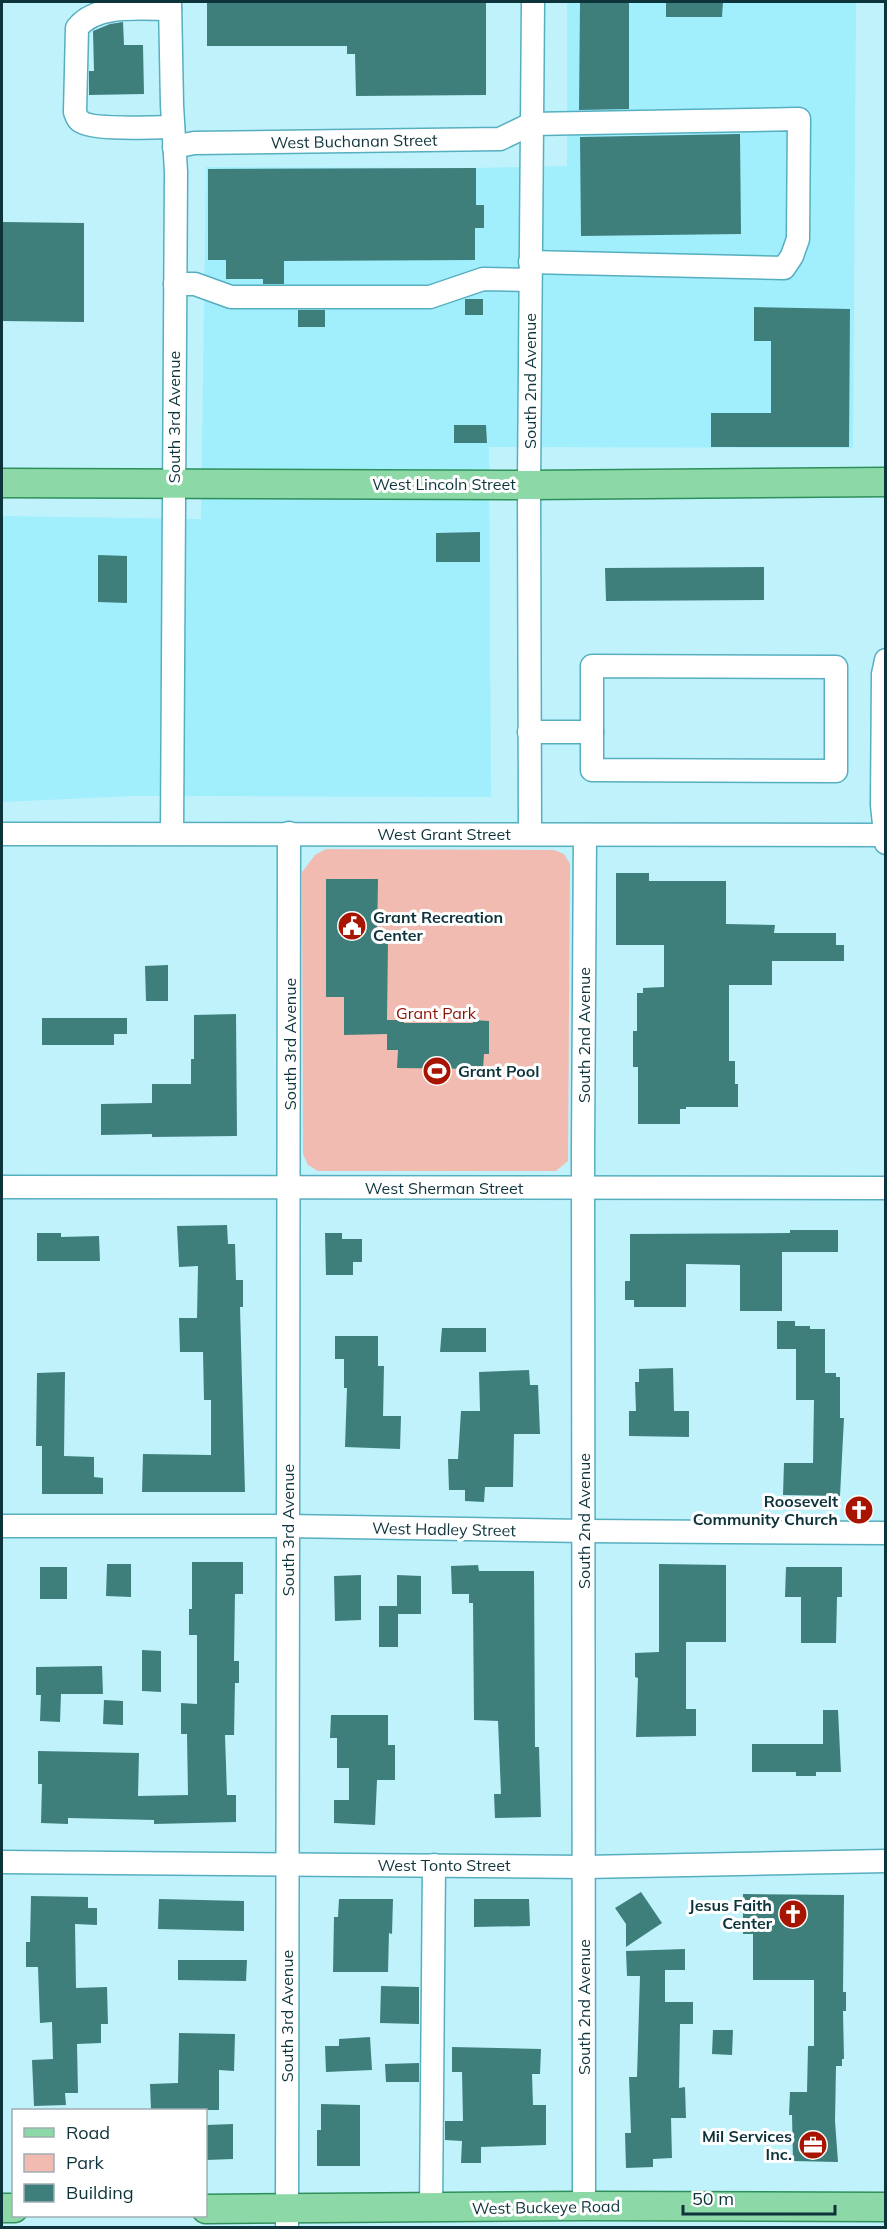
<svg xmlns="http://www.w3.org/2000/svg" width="887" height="2229" font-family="Mulish,sans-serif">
	<rect width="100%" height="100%" fill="#c0f2fc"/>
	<polygon fill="#a1eefd" points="567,2 856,2 853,448 489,447 491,797 133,796 2,802 2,516 201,519 206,167 472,168 567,166"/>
	<polygon fill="#f2bbb1" points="326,849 554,850 564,854 570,864 568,1161 556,1171 318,1171 308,1165 303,1154 302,872 315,855"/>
	<g fill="#3e7f7c">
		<polygon points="207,2 486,2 486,95 356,96 355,54 347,54 347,46 207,46"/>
		<polygon points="580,2 629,2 629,109 579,110"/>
		<polygon points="666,2 723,2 722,17 666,17"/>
		<polygon points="123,22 124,45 143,45 144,94 89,95 89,71 94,71 93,31 110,24"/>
		<polygon points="740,134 741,234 581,236 580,137"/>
		<polygon points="476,168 476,205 484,205 484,228 475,228 475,260 284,261 284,284 263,284 263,279 226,279 226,260 208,260 208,169"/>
		<polygon points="2,222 84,223 84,322 2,321"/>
		<rect x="465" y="299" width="18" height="16"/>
		<polygon points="754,307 850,309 849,447 711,447 711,413 771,413 771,341 754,341"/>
		<rect x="298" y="310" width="27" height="17"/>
		<polygon points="454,425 486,425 487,443 454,443"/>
		<polygon points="480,532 480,562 436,562 436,533"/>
		<polygon points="98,555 127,556 127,603 98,602"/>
		<polygon points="764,567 764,600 606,601 605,568"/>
		<polygon points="616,873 649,873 649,881 726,881 726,924 775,925 774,933 836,933 836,945 844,945 844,961 772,961 772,985 729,985 729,1061 735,1061 735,1084 738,1084 738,1107 686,1107 686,1109 680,1109 680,1124 638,1124 638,1067 633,1067 633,1031 637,1031 637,993 643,993 643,988 664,987 664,945 616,945"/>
		<polygon points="326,879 378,879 377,941 388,941 387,1020 404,1020 404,1023 473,1023 473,1020 489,1021 489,1054 484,1054 483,1069 397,1068 398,1050 387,1050 387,1034 344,1035 344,997 326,997"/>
		<polygon points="168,965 168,1001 146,1001 145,966"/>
		<polygon points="236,1014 237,1136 152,1137 152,1134 101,1135 101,1104 152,1103 152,1084 191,1084 191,1059 194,1059 194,1015"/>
		<polygon points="42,1018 127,1018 127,1034 114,1034 114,1045 42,1045"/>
		<polygon points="227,1225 228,1244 235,1244 236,1280 243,1280 243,1307 240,1307 245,1492 142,1492 143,1454 211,1455 211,1400 204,1400 203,1352 180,1352 179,1318 197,1318 198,1266 179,1267 177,1226"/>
		<polygon points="790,1230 838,1230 838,1252 782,1252 782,1311 740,1311 740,1265 686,1264 686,1307 634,1307 634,1300 625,1300 625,1281 630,1281 630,1234 790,1233"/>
		<polygon points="37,1233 61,1233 61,1237 99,1236 100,1261 37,1261"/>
		<polygon points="325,1233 342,1233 342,1239 362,1239 362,1262 353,1262 353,1275 326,1275"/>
		<polygon points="777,1321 795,1321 795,1326 810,1326 810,1329 825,1329 825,1373 836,1373 836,1377 840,1377 840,1418 844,1418 840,1496 783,1495 784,1463 813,1463 814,1400 796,1400 796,1349 777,1349"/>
		<polygon points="442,1328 486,1328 486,1352 440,1352"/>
		<polygon points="335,1336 378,1336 378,1366 384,1366 383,1416 401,1416 400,1449 345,1447 347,1388 344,1388 344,1359 335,1359"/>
		<polygon points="673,1368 674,1411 689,1411 689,1437 629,1436 629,1411 636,1411 635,1382 639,1382 639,1369"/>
		<polygon points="529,1370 530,1385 538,1385 540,1434 514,1434 513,1487 485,1487 484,1502 465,1501 465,1490 449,1490 448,1459 458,1459 461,1411 480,1411 479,1372"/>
		<polygon points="65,1372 64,1456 94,1457 94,1477 103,1478 103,1494 42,1494 42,1446 36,1446 37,1373"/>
		<polygon points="192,1562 243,1562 243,1594 235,1594 234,1661 239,1661 239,1683 235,1683 234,1735 225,1735 227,1795 236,1795 236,1822 154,1824 154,1820 68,1818 68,1824 41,1823 42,1784 38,1784 38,1751 139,1753 138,1796 188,1795 187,1734 181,1734 181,1703 197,1704 197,1635 189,1635 189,1609 192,1609"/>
		<polygon points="107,1564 131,1564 131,1597 106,1596"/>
		<polygon points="659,1564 726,1565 726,1642 686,1642 686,1709 696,1709 696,1736 636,1737 638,1678 635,1677 635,1653 659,1652"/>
		<polygon points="478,1565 479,1571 534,1571 535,1747 539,1747 541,1817 495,1818 494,1794 501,1794 498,1721 474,1720 473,1603 469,1603 469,1594 452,1594 451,1566"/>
		<rect x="40" y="1567" width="27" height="32"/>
		<polygon points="786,1567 842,1567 842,1597 837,1597 836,1643 801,1643 801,1597 785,1597"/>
		<polygon points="361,1575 361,1620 335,1621 334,1576"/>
		<polygon points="397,1575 421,1576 421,1614 398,1614 398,1647 379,1647 379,1606 397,1606"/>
		<polygon points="142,1650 161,1651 161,1692 142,1691"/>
		<polygon points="102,1666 103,1694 61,1694 60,1722 40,1721 41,1695 36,1695 36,1667"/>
		<polygon points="104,1700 123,1701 123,1725 103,1724"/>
		<polygon points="823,1710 838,1710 841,1772 816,1772 816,1776 796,1776 796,1772 752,1772 752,1744 823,1744"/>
		<polygon points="331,1715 388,1715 388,1745 395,1745 395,1780 377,1780 375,1825 334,1823 334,1800 349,1800 349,1768 337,1768 337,1738 330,1738"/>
		<polygon points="641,1892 662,1923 626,1947 626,1924 615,1908"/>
		<polygon points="743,1894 844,1895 843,1992 846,1992 846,2011 843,2011 844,2059 842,2059 842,2066 836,2066 835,2121 838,2162 793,2161 792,2115 789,2115 790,2092 807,2092 808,2046 814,2046 814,1980 753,1980 753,1934 743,1934"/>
		<polygon points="31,1896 88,1897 88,1908 97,1908 97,1925 75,1924 76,1988 107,1987 108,2024 101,2024 101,2043 77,2044 78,2093 65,2093 66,2105 34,2106 32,2060 53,2059 52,2022 40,2023 38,1967 26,1967 26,1942 30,1942"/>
		<polygon points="159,1899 244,1901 244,1931 158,1929"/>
		<polygon points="339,1899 393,1899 392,1934 389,1933 388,1972 333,1972 334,1917 338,1917"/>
		<polygon points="474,1899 529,1899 530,1926 474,1927"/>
		<polygon points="685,1949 685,1970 665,1970 665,2002 693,2002 693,2024 680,2024 679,2088 685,2087 686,2118 671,2118 672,2158 653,2159 653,2167 626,2168 625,2133 631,2133 629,2077 637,2077 640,1976 627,1976 626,1951"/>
		<polygon points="178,1960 247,1960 246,1981 178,1980"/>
		<polygon points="381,1986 419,1987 419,2024 380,2023"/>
		<polygon points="713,2030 733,2030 732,2055 712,2054"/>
		<polygon points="179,2033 235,2034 234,2071 219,2070 219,2110 151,2110 150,2084 178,2083"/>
		<polygon points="370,2037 372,2070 326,2072 325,2046 339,2046 339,2039"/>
		<polygon points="452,2047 541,2049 540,2074 532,2074 533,2105 546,2105 546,2145 481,2147 481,2163 461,2163 462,2141 445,2140 445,2121 463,2121 462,2072 452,2072"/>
		<polygon points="419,2063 419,2082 386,2082 385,2064"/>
		<polygon points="321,2104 360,2105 360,2166 317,2166 317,2130 321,2130"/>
		<polygon points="233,2124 233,2159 206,2160 206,2125"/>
	</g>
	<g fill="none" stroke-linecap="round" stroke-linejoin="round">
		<g stroke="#56afbf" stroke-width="25">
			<g id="minor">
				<polyline points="170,2 172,105 176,172 172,833"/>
				<path d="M170 9C142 9 96 3 77 28L75 112C76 115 77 118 79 120 89 131 156 127 173 127"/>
				<polyline points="174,147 194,143 500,139 531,124 799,119 798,239 792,256 784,268 530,262"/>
				<polyline points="175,284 195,284 231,297 430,297 483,279 530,280"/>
				<polyline points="886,660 883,674 882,805 886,843"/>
				<polygon points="592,666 836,667 836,771 592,770"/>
				<polyline points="529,732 592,732"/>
				<polyline points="530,833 529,485 533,2"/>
				<polyline points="2,834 886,835"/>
				<polyline points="2,1187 886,1188"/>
				<polyline points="2,1526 288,1526 584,1531 886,1533"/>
				<polyline points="2,1862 584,1867 886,1861"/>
				<polyline points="584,2206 583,1150 585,835"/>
				<polyline points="431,2208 434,1865"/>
				<polyline points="287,2228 289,833"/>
			</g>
		</g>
		<g stroke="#2e8f5b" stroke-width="31">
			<g id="major">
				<polyline points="2,483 529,485 886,482"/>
				<polyline points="2,2208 14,2208"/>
				<polyline points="206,2209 584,2206 886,2207"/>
			</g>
		</g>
		<use href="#minor" stroke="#fff" stroke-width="22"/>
		<use href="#major" stroke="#8cd9a7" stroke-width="28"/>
	</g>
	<defs>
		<g id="civic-disc" transform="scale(1.5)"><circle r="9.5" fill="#a71501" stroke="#fff"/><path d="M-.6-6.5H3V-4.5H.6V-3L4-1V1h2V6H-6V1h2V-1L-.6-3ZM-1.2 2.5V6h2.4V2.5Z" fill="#fff"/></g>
		<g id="stadium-disc" transform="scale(1.5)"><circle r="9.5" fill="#a71501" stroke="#fff"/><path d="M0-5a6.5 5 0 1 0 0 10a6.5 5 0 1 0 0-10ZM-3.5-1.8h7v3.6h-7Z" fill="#fff"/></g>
		<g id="church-disc" transform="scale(1.5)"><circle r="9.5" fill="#a71501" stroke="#fff"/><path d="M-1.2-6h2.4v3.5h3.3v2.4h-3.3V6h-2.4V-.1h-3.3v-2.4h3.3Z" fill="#fff"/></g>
		<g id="office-disc" transform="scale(1.5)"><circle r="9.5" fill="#a71501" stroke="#fff"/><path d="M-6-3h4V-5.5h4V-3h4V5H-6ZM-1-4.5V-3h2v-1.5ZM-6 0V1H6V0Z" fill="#fff"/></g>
	</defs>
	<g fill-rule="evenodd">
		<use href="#civic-disc" x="352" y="926"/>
		<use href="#stadium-disc" x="437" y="1071"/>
		<use href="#church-disc" x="859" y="1510"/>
		<use href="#church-disc" x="793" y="1914"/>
		<use href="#office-disc" x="813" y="2145"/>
	</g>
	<g text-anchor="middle" stroke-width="6" stroke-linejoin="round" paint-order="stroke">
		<g font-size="16" fill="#0e343b" stroke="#fff">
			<text transform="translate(354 141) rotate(-1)" y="6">West Buchanan Street</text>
			<text transform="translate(530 381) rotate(-90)" y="6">South 2nd Avenue</text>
			<text transform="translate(174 417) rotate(-90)" y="6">South 3rd Avenue</text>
			<text x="444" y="490">West Lincoln Street</text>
			<text x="444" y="840">West Grant Street</text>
			<text transform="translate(584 1035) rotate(-90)" y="6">South 2nd Avenue</text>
			<text transform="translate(290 1044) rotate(-90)" y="6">South 3rd Avenue</text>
			<text x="444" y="1194">West Sherman Street</text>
			<text transform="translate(584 1521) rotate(-90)" y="6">South 2nd Avenue</text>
			<text transform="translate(444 1529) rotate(1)" y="6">West Hadley Street</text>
			<text transform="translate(288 1530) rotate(-90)" y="6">South 3rd Avenue</text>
			<text x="444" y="1871">West Tonto Street</text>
			<text transform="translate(584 2007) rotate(-90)" y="6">South 2nd Avenue</text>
			<text transform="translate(287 2016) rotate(-90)" y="6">South 3rd Avenue</text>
			<text transform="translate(546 2207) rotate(-1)" y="6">West Buckeye Road</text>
		</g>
		<g font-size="16" font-weight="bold" fill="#0e343b" stroke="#fff" text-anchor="end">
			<text x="373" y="923" text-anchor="start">Grant Recreation<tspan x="373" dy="18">Center</tspan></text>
			<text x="458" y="1077" text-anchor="start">Grant Pool</text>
			<text x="838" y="1507">Roosevelt<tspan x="838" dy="18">Community Church</tspan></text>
			<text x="772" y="1911">Jesus Faith<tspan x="772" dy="18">Center</tspan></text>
			<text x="792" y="2142">Mil Services<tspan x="792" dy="18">Inc.</tspan></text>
		</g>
		<g font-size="16" fill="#8c1001" stroke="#fff">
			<text x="436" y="1019">Grant Park</text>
		</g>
	</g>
	<rect width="887" height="2229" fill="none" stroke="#0e343b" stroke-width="6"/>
	<rect x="12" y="2109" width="195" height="108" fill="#ffffff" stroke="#9faeb1" stroke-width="1.5"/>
	<rect x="24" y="2128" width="30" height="9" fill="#8cd9a7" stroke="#9faeb1" stroke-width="1.5"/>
	<text x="66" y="2139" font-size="18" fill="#0e343b">Road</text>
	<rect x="24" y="2154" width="30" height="18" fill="#f2bbb1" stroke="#9faeb1" stroke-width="1.5"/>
	<text x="66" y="2169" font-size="18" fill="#0e343b">Park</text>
	<rect x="24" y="2184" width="30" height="18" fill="#3e7f7c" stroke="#9faeb1" stroke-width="1.5"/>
	<text x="66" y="2199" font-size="18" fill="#0e343b">Building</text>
	<path d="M683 2205v9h152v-9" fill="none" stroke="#0e343b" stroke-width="3"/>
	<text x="692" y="2205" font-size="18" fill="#0e343b" stroke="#ffffff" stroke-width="4.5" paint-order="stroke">50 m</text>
</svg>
